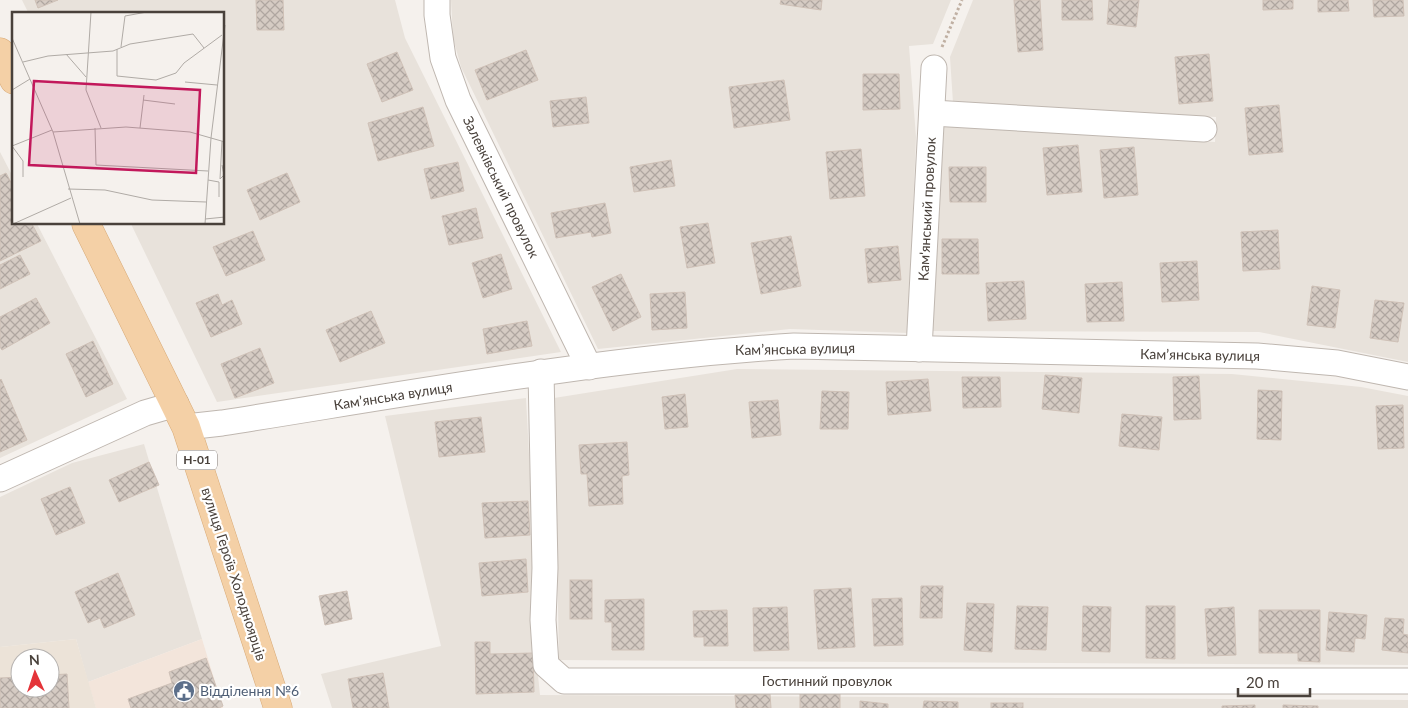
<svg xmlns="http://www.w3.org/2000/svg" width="1408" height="708" font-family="Lato,sans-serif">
	<defs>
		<pattern id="building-cross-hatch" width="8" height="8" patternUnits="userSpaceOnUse" patternTransform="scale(1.25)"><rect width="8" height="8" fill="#d5cbc3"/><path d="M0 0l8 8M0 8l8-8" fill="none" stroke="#afa6a0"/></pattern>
	</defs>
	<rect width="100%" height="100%" fill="#f5f1ed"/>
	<g fill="#e8e2db">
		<polygon points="22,0 395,0 405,38 561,352 217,402 131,224 224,224 224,14 29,14"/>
		<polygon points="451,0 951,0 933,44 909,46 916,137 908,333 790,329 598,349 461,67 453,38"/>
		<polygon points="973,0 1408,0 1408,362 1259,332 932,331 944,125 1215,142 1216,117 953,103 950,57"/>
		<polygon points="0,152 14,179 14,224 37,224 127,399 0,458"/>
		<polygon points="737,369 1232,374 1361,387 1408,396 1408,665 559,660 554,398"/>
		<polygon points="526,398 534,549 533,626 540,695 1408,700 1408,708 332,708 321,674 441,646 385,416"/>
		<polygon points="144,444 202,639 88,682 76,639 0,647 0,497 72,463"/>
	</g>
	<polygon fill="#f3e5db" points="202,639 223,708 96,708 88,682"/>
	<path fill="#ece3d8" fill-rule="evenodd" d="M76 639 96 708H0V647ZM20 658H50V688H20Z"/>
	<g fill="url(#building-cross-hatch)" stroke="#cfc1b7">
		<polygon points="35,0 58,0 38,8"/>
		<polygon points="256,0 283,0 284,30 257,30"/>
		<polygon points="781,0 822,0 821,10 780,4"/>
		<polygon points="1014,0 1040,0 1043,50 1018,52"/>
		<polygon points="1062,0 1092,0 1093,20 1062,20"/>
		<polygon points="1109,0 1139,0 1136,27 1107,24"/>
		<polygon points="1263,0 1293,0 1293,9 1263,10"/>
		<polygon points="1318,0 1348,0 1349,11 1318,12"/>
		<polygon points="1373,0 1403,0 1404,16 1374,17"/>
		<polygon points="526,50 538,80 487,100 475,70"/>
		<polygon points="397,52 413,90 382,102 367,64"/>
		<polygon points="1209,54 1213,101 1179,104 1175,57"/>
		<polygon points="863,74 899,74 900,109 863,110"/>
		<polygon points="784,80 790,120 734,128 729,87"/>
		<polygon points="586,97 589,123 553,127 550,101"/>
		<polygon points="1279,105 1283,152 1249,155 1245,108"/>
		<polygon points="423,107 434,146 378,161 368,123"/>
		<polygon points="1078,145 1082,192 1047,195 1043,148"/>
		<polygon points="1134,147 1138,195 1104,198 1100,150"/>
		<polygon points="861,149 865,196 830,199 826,152"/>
		<polygon points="671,160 675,186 634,192 630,167"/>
		<polygon points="458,162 464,191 431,199 424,169"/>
		<polygon points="949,167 986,167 986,202 950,202"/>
		<polygon points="6,173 14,188 14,224 32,224 41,241 0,261 0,176"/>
		<polygon points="287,173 300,202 260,220 247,190"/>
		<polygon points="605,203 611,233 592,237 591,232 556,238 551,213"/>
		<polygon points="476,208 483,238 449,245 442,216"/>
		<polygon points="708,223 715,263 687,268 680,227"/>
		<polygon points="1278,230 1280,269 1243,271 1241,232"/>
		<polygon points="253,231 265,260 226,276 213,247"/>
		<polygon points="791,236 801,286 761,294 751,243"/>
		<polygon points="942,239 978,239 979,274 942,274"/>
		<polygon points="898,246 901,280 868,283 865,249"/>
		<polygon points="501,254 512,289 483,298 472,263"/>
		<polygon points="20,255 30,274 0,289 0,265"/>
		<polygon points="1197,261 1199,300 1162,302 1160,263"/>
		<polygon points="621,274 641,317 613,331 592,287"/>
		<polygon points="1024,281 1026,319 988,321 986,283"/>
		<polygon points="1122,282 1124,321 1087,322 1085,284"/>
		<polygon points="1312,286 1340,290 1335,328 1307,325"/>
		<polygon points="685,292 687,328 652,330 650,294"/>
		<polygon points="218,294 222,305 232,300 242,324 211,337 196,303"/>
		<polygon points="36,298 50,323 2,350 0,347 0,317"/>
		<polygon points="1375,300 1404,303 1398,342 1370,338"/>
		<polygon points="371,311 385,343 340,362 326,330"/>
		<polygon points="527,321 532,346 487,354 483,329"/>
		<polygon points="93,341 113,384 86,397 66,354"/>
		<polygon points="260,348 274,383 235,398 221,364"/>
		<polygon points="1045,375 1082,378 1079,413 1042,409"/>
		<polygon points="1199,376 1201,419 1174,420 1173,377"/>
		<polygon points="962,377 1000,377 1001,407 963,408"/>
		<polygon points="1,379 27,440 0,452 0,380"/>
		<polygon points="928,379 931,411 888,415 886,382"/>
		<polygon points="1258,390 1282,391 1281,440 1257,439"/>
		<polygon points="822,391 849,392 848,429 820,429"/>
		<polygon points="685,394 688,427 665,429 662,397"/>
		<polygon points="778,400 781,435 752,438 749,402"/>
		<polygon points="1403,405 1404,448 1378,449 1376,406"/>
		<polygon points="1122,414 1162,417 1159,450 1119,446"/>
		<polygon points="481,417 485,452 439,457 435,422"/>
		<polygon points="627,442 629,475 622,476 623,504 589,506 587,474 581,474 579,445"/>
		<polygon points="149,462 159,485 119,502 109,480"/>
		<polygon points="70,487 85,523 56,535 41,499"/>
		<polygon points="528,501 530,535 485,538 482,503"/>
		<polygon points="526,559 528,592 482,596 479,563"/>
		<polygon points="118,573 135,615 104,628 100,618 88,623 75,592"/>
		<rect x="570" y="580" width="22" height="39"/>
		<polygon points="921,586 943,586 942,618 920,618"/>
		<polygon points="851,588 855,647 818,649 814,590"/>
		<polygon points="347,591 352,619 325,625 319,596"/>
		<polygon points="902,598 903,645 874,646 872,599"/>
		<polygon points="644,599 644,650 612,650 612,622 605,622 605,600"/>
		<polygon points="967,603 994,604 992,652 964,650"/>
		<polygon points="1017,606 1048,607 1046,650 1015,649"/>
		<polygon points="1083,606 1111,607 1110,652 1082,651"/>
		<polygon points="1146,606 1175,606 1175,659 1146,658"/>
		<polygon points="787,607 789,650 754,651 753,608"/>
		<polygon points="1234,607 1236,655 1208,656 1205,609"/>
		<polygon points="727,610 728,646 704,646 704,637 694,637 693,611"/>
		<polygon points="1259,610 1320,610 1320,662 1298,661 1298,653 1259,653"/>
		<polygon points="1329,612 1367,615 1365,639 1355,638 1354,652 1326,650"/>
		<polygon points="1385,618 1404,619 1403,634 1408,635 1408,653 1382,650"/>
		<polygon points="475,642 490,642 490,654 533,653 534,692 476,694"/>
		<polygon points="206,658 223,706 219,708 131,708 128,699 172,683 169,672"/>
		<polygon points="383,673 389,708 353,708 348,679"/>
		<polygon points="67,674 69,708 0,708 0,678 20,677 20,688 50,688 50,675"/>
		<polygon points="770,694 771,708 736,708 735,695"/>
		<rect x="800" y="694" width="40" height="14"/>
		<polygon points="860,701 888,704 888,708 860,708"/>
		<polygon points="924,701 958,702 958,708 923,708"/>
		<rect x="991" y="703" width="32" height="5"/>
		<polygon points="1255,705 1255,708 1222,708 1222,706"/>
		<polygon points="1283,705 1318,706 1318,708 1283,708"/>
	</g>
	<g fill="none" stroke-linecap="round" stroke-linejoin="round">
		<g stroke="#bfb7b0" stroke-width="27">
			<g id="minor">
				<polyline points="437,0 437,15 443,58 458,100 589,367"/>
				<polyline points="932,113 1204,129"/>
				<polyline points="919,349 934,68"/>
				<polyline points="541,372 545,568 543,620 546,665 564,681 1408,681"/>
				<path d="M186 427 222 423C412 393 602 358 794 346L1257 356 1337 363 1408 377"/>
				<polyline points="0,479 145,413 176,404"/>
			</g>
		</g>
		<g stroke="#d8aa77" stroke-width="29">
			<g id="primary">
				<polyline points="0,52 14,80"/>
				<polyline points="86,224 186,427 278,708"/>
			</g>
		</g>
		<polyline stroke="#c0b0a3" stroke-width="3" stroke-dasharray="2.5 2.5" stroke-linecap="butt" points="942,47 962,0"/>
		<use href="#minor" stroke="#fff" stroke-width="25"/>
		<use href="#primary" stroke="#f4d0a6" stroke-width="28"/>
	</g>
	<defs>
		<g id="civic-disc" transform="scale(1.125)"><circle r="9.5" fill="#5c6f8a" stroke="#fff"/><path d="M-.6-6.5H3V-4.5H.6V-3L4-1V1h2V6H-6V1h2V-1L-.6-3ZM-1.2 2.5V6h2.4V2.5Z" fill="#fff"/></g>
	</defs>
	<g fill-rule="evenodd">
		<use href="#civic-disc" x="184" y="691"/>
	</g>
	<g text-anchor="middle" stroke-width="4.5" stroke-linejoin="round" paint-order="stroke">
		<rect fill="#fff" stroke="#807a76" stroke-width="1" x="177" y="450.5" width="40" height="19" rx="4"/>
		<g font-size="12" font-weight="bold" fill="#49413b">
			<text x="197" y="464">Н-01</text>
		</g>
		<g font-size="14" fill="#49413b" stroke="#fff">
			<text transform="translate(501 187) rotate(64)" y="5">Залевківський провулок</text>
			<text transform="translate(927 209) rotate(-87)" y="5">Кам'янський провулок</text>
			<text transform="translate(795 349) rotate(-1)" y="5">Камʼянська вулиця</text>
			<text transform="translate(1200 355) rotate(1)" y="5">Камʼянська вулиця</text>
			<text transform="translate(393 396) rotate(-9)" y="5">Камʼянська вулиця</text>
			<text transform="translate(234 574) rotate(72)" y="5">вулиця Героїв Холодноярців</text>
			<text x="827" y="686">Гостинний провулок</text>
		</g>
		<g font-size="14" fill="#4e5e75" stroke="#fff" text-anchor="start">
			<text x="200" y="696">Відділення №6</text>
		</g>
	</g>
	<g transform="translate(12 12)">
		<rect width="212" height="212" fill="#f5f1ed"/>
		<path fill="none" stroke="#b0aba6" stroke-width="1" d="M79 0 74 78 89 116M0 26 41 120 68 212M109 35 113 4 135 0M105 37V64L144 68 164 61 172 51 210 23M54 42 74 65M11 50 36 44 101 39 118 32 181 22 192 36M173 70 205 73M0 78 18 67M131 88 163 92M83 116 84 153 196 159M128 116 132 83M41 120 114 115 178 120 213 130M210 129 208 167 212 163 210 153M11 165V149L0 134 40 118M196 168 207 170V185M56 177 93 178 140 188 194 190M193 207 213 205M1 212 59 186M193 212 199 126 213 13"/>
		<path fill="#c2185b" fill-opacity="0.15" stroke="#c2185b" stroke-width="2.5" d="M22 69 188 78 184 161 17 153Z"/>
		<rect width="212" height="212" fill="none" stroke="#49413b" stroke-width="2.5"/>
	</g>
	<g transform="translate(35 673) rotate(357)"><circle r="24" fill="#ffffff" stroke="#b6b3b1"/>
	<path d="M0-4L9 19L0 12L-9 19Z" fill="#e43439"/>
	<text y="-8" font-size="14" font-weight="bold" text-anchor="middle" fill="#49413b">N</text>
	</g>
	<path d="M1238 688v8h72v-8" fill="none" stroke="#49413b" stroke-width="2.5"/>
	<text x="1246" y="688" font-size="15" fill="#49413b" stroke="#ffffff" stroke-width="4" paint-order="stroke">20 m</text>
</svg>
